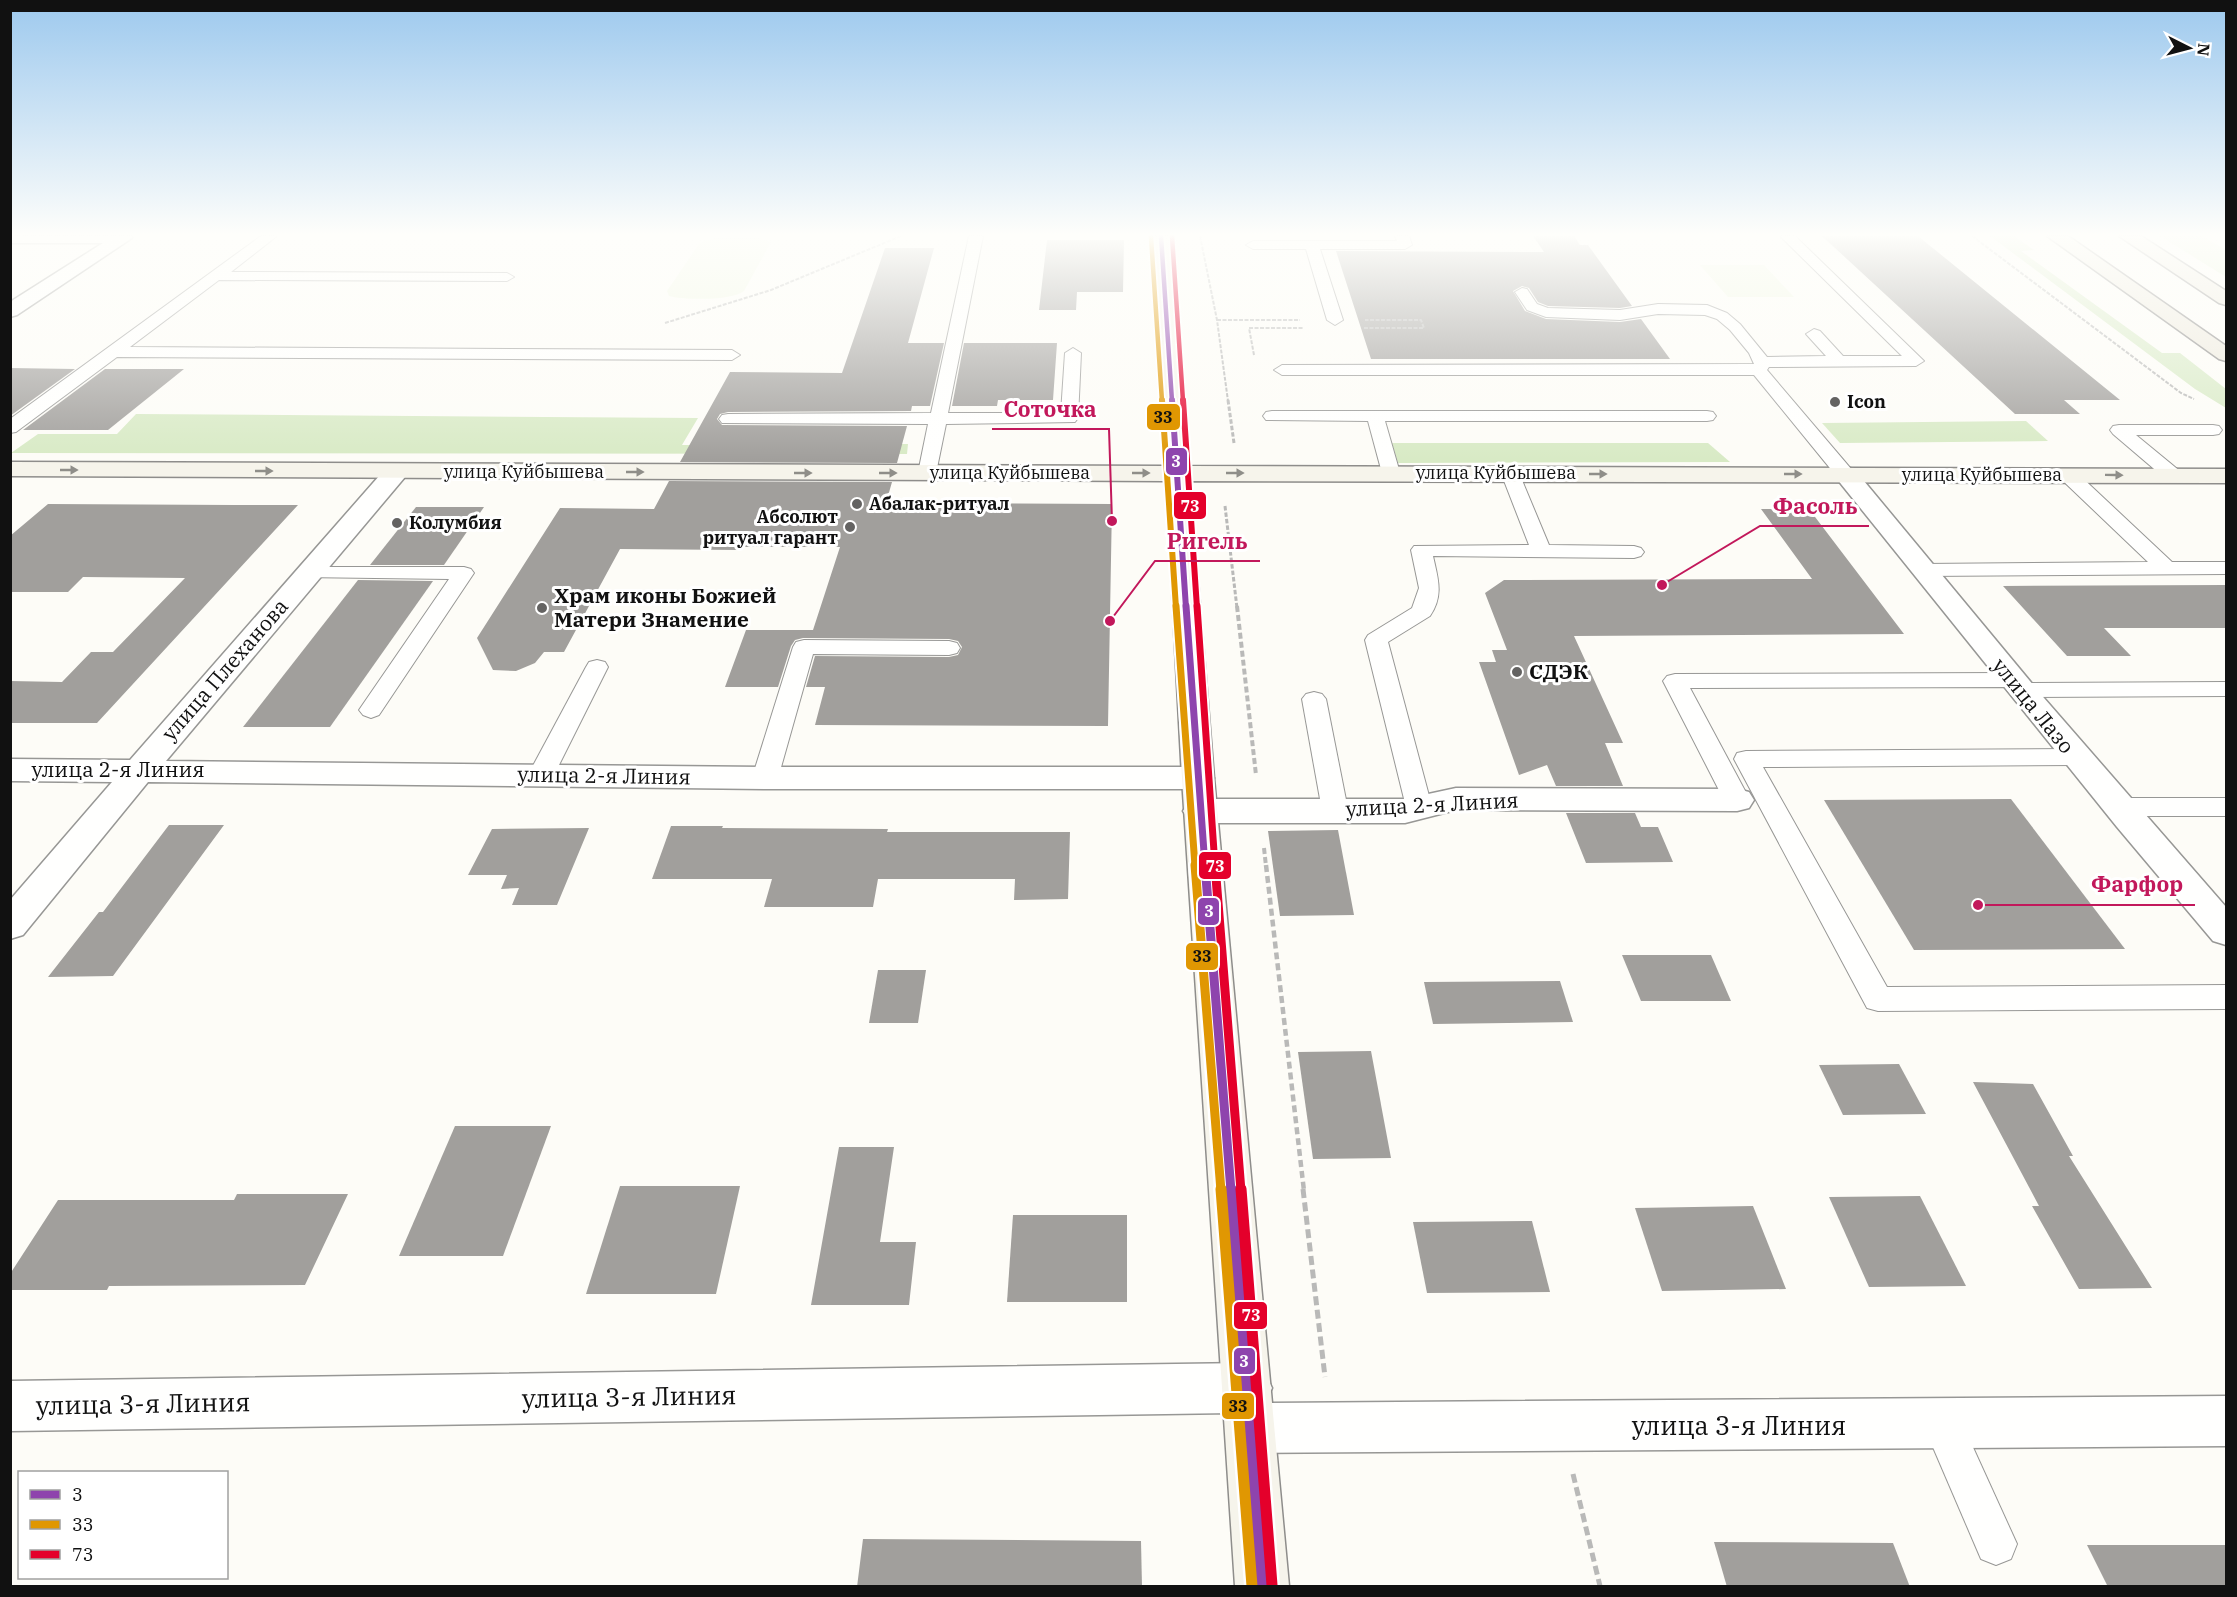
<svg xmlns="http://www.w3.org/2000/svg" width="2237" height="1597" font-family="'IBM Plex Serif',serif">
	<rect width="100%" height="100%" fill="#fdfcf7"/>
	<polygon fill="#e7f3d7" points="2160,236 2202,236 2226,250 2226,277"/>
	<g fill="#d8eac5">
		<polygon points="1990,236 2014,236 2034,250 2021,251 2162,353 2180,353 2226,389 2226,408 2195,389"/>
		<polygon points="136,414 698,418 682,445 908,444 907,454 11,453 38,434 117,434"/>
		<polygon points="2026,421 2048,441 1840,443 1822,423"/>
		<polygon points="1392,443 1708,443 1730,462 1398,463"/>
	</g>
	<g fill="#f0f6e1">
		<path d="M718 238H759L771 242 744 291C732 301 683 300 669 296L667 291 699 244 706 240Z"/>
		<polygon points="1700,265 1764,265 1794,297 1728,297"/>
	</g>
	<g fill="#a19f9c">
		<polygon points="1533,236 1574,236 1580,245 1588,245 1632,306 1620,308 1548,306 1538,302 1529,288 1522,286 1513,291 1525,311 1546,319 1620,322 1641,319 1670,359 1371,359 1336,251 1544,252"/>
		<polygon points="1822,236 1918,236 2120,400 2064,400 2080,414 2015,414"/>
		<polygon points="1047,240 1124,240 1123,292 1077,292 1076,310 1039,310"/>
		<polygon points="885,248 934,248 908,343 944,343 930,406 912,406 911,411 728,412 720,414 717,419 722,425 907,426 897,463 680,462 730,372 842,373"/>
		<polygon points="964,343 1057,343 1053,400 998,400 997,406 952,406"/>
		<polygon points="10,368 75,369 10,416"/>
		<polygon points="105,369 184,369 108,430 23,430"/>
		<polygon points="669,481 892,482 886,503 1112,504 1108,726 815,725 825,687 806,687 815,656 949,657 958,655 962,647 958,641 949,639 803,638 795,640 791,646 778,687 725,687 746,630 813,630 840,547 739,547 737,550 620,549 564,652 544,652 535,663 516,671 493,670 477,638 560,508 654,509"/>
		<polygon points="48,504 234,505 298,505 97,723 10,723 10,681 62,682 91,652 113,652 185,578 83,577 68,592 10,592 10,536"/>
		<polygon points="416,507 484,507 444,565 370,565"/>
		<polygon points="1761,509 1809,509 1904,634 1574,636 1623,743 1605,743 1623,786 1556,786 1547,765 1519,775 1479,662 1496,662 1492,650 1507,650 1485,593 1504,580 1812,579"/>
		<polygon points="358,580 433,581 330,727 243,727"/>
		<polygon points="2226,585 2226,628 2104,628 2131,656 2067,656 2003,586"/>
		<polygon points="2011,799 2125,949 1914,950 1824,800"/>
		<polygon points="1566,813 1635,813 1641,827 1658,827 1673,862 1586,863"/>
		<polygon points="169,825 224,825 113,976 48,977 99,912 103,912"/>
		<polygon points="671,826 723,826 722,828 888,829 887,832 1070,832 1068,899 1014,900 1015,879 878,879 873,907 764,907 772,879 652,879"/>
		<polygon points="589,828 557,905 512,905 519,888 501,889 507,875 468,875 492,829"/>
		<polygon points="1338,830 1354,915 1280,916 1268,831"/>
		<polygon points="1622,955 1711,955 1731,1001 1641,1001"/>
		<polygon points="878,970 926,970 918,1023 869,1023"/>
		<polygon points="1560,981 1573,1022 1433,1024 1424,982"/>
		<polygon points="1371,1051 1391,1158 1313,1159 1298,1052"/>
		<polygon points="1899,1064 1926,1114 1843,1115 1819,1065"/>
		<polygon points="1973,1082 2033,1084 2073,1156 2069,1156 2152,1288 2079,1289 2032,1206 2039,1206"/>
		<polygon points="455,1126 551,1126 503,1256 399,1256"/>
		<polygon points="839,1147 894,1147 880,1242 916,1242 909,1305 811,1305"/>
		<polygon points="620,1186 740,1186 716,1294 586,1294"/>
		<polygon points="237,1194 348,1194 305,1285 109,1286 107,1290 10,1290 10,1274 58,1200 234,1200"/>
		<polygon points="1920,1196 1966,1286 1869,1287 1829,1197"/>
		<polygon points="1753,1206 1786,1289 1662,1291 1635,1208"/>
		<polygon points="1013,1215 1127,1215 1127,1302 1007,1302"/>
		<polygon points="1532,1221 1550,1292 1427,1293 1413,1222"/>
		<polygon points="863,1539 1141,1541 1142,1587 857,1587"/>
		<polygon points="1714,1542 1893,1543 1910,1587 1727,1587"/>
		<polygon points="2087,1545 2226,1545 2226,1587 2108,1587"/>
	</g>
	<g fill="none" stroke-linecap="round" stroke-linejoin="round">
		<g stroke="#979795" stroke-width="2">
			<g id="service">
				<polygon points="261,236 277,236 231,272 507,273 514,277 507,281 219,280 130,347 732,350 740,355 732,360 117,357 16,432 10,433 10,419"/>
				<polygon points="969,236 983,236 948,413 1061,413 1065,353 1073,348 1081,353 1078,418 1075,422 946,424 936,473 934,477 920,477 918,473 928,424 722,423 719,419 722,415 728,414 931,413"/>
				<polygon points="1395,236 1409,236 1412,245 1405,249 1320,249 1343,320 1335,325 1327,320 1306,249 1253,249 1246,245 1253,241 1397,241"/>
				<polygon points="1780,236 1795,236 1924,361 1916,366 1769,367 1767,370 1852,470 1854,474 1852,478 1838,478 1754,375 1282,375 1274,370 1282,365 1754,364 1749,353 1730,330 1717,319 1705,315 1658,314 1620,320 1546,317 1527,310 1515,292 1522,288 1527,289 1537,304 1548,308 1620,310 1658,304 1707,305 1727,313 1740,324 1767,357 1826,356 1806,334 1814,329 1820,331 1843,356 1902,356"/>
				<polygon points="1272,411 1707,411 1713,412 1716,416 1713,420 1707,421 1385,421 1400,473 1398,477 1384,477 1382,473 1368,421 1266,420 1263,416 1266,412"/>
				<polygon points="2119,425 2213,425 2219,426 2222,430 2219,434 2213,435 2136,435 2181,472 2183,476 2181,480 2167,480 2113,434 2110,430 2113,426"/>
				<path d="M1510 467 1517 469 1519 473 1549 545 1634 546 1641 548 1644 552 1641 556 1634 558 1433 556C1438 579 1444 595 1430 616L1388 642 1432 807 1428 813 1419 816 1410 813 1406 807 1365 640 1368 635 1412 608 1419 588 1411 550 1414 546 1529 545 1501 473 1503 469Z"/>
				<polygon points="2068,469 2075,471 2172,562 2226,562 2226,574 1923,576 1916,574 1913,570 1916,566 1923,564 2148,562 2061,479 2059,475 2061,471"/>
				<polygon points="308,567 464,567 471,569 474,573 379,715 371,718 363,715 359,710 449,579 301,577 298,573 301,569"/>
				<polygon points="804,640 949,641 957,643 960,648 957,653 949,655 813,654 778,778 774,784 765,787 756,784 752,778 793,647 796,642"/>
				<polygon points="597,660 605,662 608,667 554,775 550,781 541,784 532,781 528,775 586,667 589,662"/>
				<polygon points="2011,673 2019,675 2022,680 2021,683 2226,682 2226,696 2019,697 2011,695 2007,690 2009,687 1690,688 1750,800 1746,806 1737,809 1728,806 1724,800 1663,681 1667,676 1675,674"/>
				<polygon points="1314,692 1322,694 1326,699 1348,810 1344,816 1335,819 1326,816 1322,810 1302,699 1306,694"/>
				<polygon points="2075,749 2084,751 2087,757 2084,763 2075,765 1763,767 1887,987 2226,985 2226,1009 1878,1011 1867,1008 1734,759 1737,753 1746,751"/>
				<polygon points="2117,798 2226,798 2226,816 2117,816 2108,813 2104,807 2108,801"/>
				<polygon points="1942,1405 1956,1410 2017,1544 2011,1559 1996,1565 1981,1559 1923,1424 1928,1410"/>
			</g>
		</g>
		<g stroke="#979795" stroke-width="3">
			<g id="minor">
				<polygon points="10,236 131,236 132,238 17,315 10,317 10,302 103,243 10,243"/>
				<polygon points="396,465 405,467 408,472 405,477 166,761 765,767 1198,767 1209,770 1214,778 1209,786 1198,789 765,789 148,782 23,935 10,939 10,900 112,782 10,781 10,759 130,760 387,467"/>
				<polygon points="1845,467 1854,469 2044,698 2226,907 2226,945 2213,941 2117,827 1833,474 1836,469"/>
				<polygon points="1456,788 1737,789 1749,792 1754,800 1749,808 1737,811 1456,810 1405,823 1200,823 1188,819 1183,811 1188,803 1200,799 1405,799"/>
				<polygon points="1247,1363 1264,1371 1272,1388 1265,1403 2226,1396 2226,1446 1251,1453 1233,1446 1226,1428 1232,1413 10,1431 10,1381"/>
			</g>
		</g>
		<g stroke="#8e8d8b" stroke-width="3">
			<polygon id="secondary" points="1152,236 1170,236 1189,466 2226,469 2226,483 1190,481 1214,778 1289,1586 1235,1586 1182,778 1166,481 10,476 10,462 1165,466"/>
		</g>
		<g stroke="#858482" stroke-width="3">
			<g id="primary">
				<polygon points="2047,236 2068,236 2226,346 2226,361 2219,359"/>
				<polygon points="2119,236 2141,236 2226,291 2226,305 2219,303"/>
			</g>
		</g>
		<g stroke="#b9b9b8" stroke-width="2" stroke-dasharray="4 1.5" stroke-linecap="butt">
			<polyline points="1200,236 1217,320 1228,401"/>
			<polyline points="1972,236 2181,393 2194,399"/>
			<polyline points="1217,320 1300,320"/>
			<polyline points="665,323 771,290 901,236"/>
			<polyline points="1364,328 1424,328 1421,320 1365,320"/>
			<polyline points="1254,355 1249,328 1303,328"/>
		</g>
		<g stroke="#b9b9b8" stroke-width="3" stroke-dasharray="4.5 2" stroke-linecap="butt">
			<polyline points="1228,400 1234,443"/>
			<polyline points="1225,506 1237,608"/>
		</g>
		<g stroke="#b9b9b8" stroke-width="4" stroke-dasharray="6 3" stroke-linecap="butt">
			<polyline points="1237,606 1256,775"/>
			<polyline points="1264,848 1266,866"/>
		</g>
		<polyline stroke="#b9b9b8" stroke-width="4.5" stroke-dasharray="7 4" stroke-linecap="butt" points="1266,865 1304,1191"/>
		<g stroke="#b9b9b8" stroke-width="5" stroke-dasharray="9 4.5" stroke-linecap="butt">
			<polyline points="1303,1189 1325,1377"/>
			<polyline points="1573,1474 1600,1586"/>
		</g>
		<use href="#service" fill="#fffffe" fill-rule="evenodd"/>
		<use href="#minor" fill="#fffffe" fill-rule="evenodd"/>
		<use href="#secondary" fill="#f6f4eb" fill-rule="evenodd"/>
		<use href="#primary" fill="#ede9dc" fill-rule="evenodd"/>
		<g stroke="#fff" stroke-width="8">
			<polyline id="bus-1-far4" points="1161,236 1172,401"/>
		</g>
		<g stroke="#fff" stroke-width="10">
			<polyline id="bus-1-far3" points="1172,400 1186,608"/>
		</g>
		<g stroke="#fff" stroke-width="11">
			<polyline id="bus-1-far2" points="1186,606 1205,866"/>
		</g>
		<g stroke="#fff" stroke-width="14">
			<polyline id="bus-1-far1" points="1205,865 1231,1191"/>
		</g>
		<g stroke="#fff" stroke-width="16">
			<polyline id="bus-1" points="1231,1189 1262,1586"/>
		</g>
		<g stroke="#fff" stroke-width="8">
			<polyline id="bus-2-far4" points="1151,237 1162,401"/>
		</g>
		<g stroke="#fff" stroke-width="10">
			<polyline id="bus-2-far3" points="1162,400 1176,608"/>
		</g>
		<g stroke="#fff" stroke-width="11">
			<polyline id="bus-2-far2" points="1176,606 1195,866"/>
		</g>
		<g stroke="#fff" stroke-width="14">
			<polyline id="bus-2-far1" points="1195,865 1221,1191"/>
		</g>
		<g stroke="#fff" stroke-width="16">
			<polyline id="bus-2" points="1221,1189 1252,1586"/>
		</g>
		<g stroke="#fff" stroke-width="8">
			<polyline id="bus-3-far4" points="1172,236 1183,401"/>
		</g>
		<g stroke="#fff" stroke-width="10">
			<polyline id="bus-3-far3" points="1183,400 1197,608"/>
		</g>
		<g stroke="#fff" stroke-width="11">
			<polyline id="bus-3-far2" points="1197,606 1215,866"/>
		</g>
		<g stroke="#fff" stroke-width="14">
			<polyline id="bus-3-far1" points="1215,865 1241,1191"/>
		</g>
		<g stroke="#fff" stroke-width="16">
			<polyline id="bus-3" points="1241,1189 1272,1585"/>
		</g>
		<use href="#bus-1-far4" stroke="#8e44ad" stroke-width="4.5"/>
		<use href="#bus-1-far3" stroke="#8e44ad" stroke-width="6"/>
		<use href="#bus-1-far2" stroke="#8e44ad" stroke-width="7"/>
		<use href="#bus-1-far1" stroke="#8e44ad" stroke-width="9"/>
		<use href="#bus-1" stroke="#8e44ad" stroke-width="11"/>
		<use href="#bus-2-far4" stroke="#e09702" stroke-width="4.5"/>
		<use href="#bus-2-far3" stroke="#e09702" stroke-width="6"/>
		<use href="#bus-2-far2" stroke="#e09702" stroke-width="7"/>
		<use href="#bus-2-far1" stroke="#e09702" stroke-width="9"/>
		<use href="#bus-2" stroke="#e09702" stroke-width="11"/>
		<use href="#bus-3-far4" stroke="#e4002b" stroke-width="4.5"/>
		<use href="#bus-3-far3" stroke="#e4002b" stroke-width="6"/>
		<use href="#bus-3-far2" stroke="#e4002b" stroke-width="7"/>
		<use href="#bus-3-far1" stroke="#e4002b" stroke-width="9"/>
		<use href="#bus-3" stroke="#e4002b" stroke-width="11"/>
	</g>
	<defs><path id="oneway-solid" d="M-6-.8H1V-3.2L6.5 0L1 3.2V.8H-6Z" transform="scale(1.5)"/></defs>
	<g fill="#8f8e89">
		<use href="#oneway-solid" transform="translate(69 470)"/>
		<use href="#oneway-solid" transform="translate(264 471)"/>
		<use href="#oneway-solid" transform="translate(635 472)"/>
		<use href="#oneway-solid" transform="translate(803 473)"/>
		<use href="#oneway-solid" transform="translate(888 473)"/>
		<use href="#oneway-solid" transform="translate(1141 473)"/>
		<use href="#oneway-solid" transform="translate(1235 473)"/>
		<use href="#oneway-solid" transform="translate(1598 474)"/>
		<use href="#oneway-solid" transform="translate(1793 474)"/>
		<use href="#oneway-solid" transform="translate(2114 475) rotate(1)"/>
	</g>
	<linearGradient id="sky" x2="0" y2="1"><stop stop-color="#9dc9ee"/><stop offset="0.51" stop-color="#fefefb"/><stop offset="1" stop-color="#fefefb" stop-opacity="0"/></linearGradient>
	<rect width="2237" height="460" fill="url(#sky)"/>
	<g fill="#646362" stroke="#fff" stroke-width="2">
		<circle cx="1835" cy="402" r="6"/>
		<circle cx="857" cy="504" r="6"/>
		<circle cx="397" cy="523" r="6"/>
		<circle cx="850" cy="527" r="6"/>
		<circle cx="542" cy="608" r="6"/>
		<circle cx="1517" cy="672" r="6"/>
	</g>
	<g text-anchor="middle" stroke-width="6" stroke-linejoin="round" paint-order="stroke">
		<g font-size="18" font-weight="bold" fill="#111" stroke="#fff" text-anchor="start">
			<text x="1847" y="408">Icon</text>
			<text x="869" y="510">Абалак-ритуал</text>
			<text x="838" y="523" text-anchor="end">Абсолют<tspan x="838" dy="21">ритуал гарант</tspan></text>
			<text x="409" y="529">Колумбия</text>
		</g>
		<g font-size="18" fill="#111" stroke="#fff">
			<text x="524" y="478">улица Куйбышева</text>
			<text x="1010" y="479">улица Куйбышева</text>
			<text x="1496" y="479">улица Куйбышева</text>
			<text x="1982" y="481">улица Куйбышева</text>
		</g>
		<g font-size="21" font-weight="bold" fill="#111" stroke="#fff" text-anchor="start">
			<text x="554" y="603">Храм иконы Божией<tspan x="554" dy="24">Матери Знамение</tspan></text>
			<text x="1529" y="679">СДЭК</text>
		</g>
		<g font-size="21" fill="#111" stroke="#fff">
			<text transform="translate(225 670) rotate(-49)" y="7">улица Плеханова</text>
			<text transform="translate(2033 706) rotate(51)" y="7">улица Лазо</text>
			<text x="118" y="777">улица 2-я Линия</text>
			<text transform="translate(604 776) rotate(1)" y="7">улица 2-я Линия</text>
			<text transform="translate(1432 805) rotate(-3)" y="7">улица 2-я Линия</text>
		</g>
		<g font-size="26" fill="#111" stroke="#fff">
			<text transform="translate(629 1397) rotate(-1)" y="9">улица 3-я Линия</text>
			<text transform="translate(143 1404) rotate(-1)" y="9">улица 3-я Линия</text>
			<text x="1739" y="1435">улица 3-я Линия</text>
		</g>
	</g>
	<path fill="none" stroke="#c2185b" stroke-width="2" d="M1112 521L1109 429H992M1662 585L1760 526H1869M1110 621L1155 561H1260M1978 905L2079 905H2195"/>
	<g fill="#c2185b" stroke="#fff" stroke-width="2">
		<circle cx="1112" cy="521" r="6"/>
		<circle cx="1662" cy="585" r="6"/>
		<circle cx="1110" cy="621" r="6"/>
		<circle cx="1978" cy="905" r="6"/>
	</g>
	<g font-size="22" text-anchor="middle" font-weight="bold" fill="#c2185b" stroke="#fff" stroke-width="6" stroke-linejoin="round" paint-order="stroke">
		<text x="1050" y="417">Соточка</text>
		<text x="1815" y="514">Фасоль</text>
		<text x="1207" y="549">Ригель</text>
		<text x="2137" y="892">Фарфор</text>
	</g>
	<g stroke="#fff" stroke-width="2">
		<rect x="1146" y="403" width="35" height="28" rx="6" fill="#e09702"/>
		<rect x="1165" y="447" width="23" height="29" rx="6" fill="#8e44ad"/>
		<rect x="1173" y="491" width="34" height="29" rx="6" fill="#e4002b"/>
		<rect x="1198" y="851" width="34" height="29" rx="6" fill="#e4002b"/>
		<rect x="1197" y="897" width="23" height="29" rx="6" fill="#8e44ad"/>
		<rect x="1185" y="942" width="34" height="29" rx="6" fill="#e09702"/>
		<rect x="1233" y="1301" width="35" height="29" rx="6" fill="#e4002b"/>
		<rect x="1233" y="1347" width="23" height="28" rx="6" fill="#8e44ad"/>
		<rect x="1221" y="1392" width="34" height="28" rx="6" fill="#e09702"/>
	</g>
	<g font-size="16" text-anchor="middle" font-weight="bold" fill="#fff">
		<text x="1176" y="467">3</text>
		<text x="1190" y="512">73</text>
		<text x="1215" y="872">73</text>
		<text x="1209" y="917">3</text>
		<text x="1251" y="1321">73</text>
		<text x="1244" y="1367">3</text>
	</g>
	<g font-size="16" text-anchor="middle" font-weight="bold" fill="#111">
		<text x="1163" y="423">33</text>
		<text x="1202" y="962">33</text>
		<text x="1238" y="1412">33</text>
	</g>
	<rect width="2237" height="1597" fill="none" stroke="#111111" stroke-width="24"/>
	<rect x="18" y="1471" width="210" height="108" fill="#ffffff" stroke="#a0a0a0" stroke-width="1.5"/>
	<rect x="30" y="1490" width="30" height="9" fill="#8e44ad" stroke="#a0a0a0" stroke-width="1.5"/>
	<text x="72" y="1501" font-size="18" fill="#111111">3</text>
	<rect x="30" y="1520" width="30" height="9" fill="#e09702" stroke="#a0a0a0" stroke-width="1.5"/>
	<text x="72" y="1531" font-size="18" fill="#111111">33</text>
	<rect x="30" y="1550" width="30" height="9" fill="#e4002b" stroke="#a0a0a0" stroke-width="1.5"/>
	<text x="72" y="1561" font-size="18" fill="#111111">73</text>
	<g transform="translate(2189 48) rotate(96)" stroke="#ffffff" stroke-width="4.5" paint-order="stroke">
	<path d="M0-4.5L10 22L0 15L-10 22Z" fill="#111111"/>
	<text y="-9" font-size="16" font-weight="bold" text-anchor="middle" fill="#111111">N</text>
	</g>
</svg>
